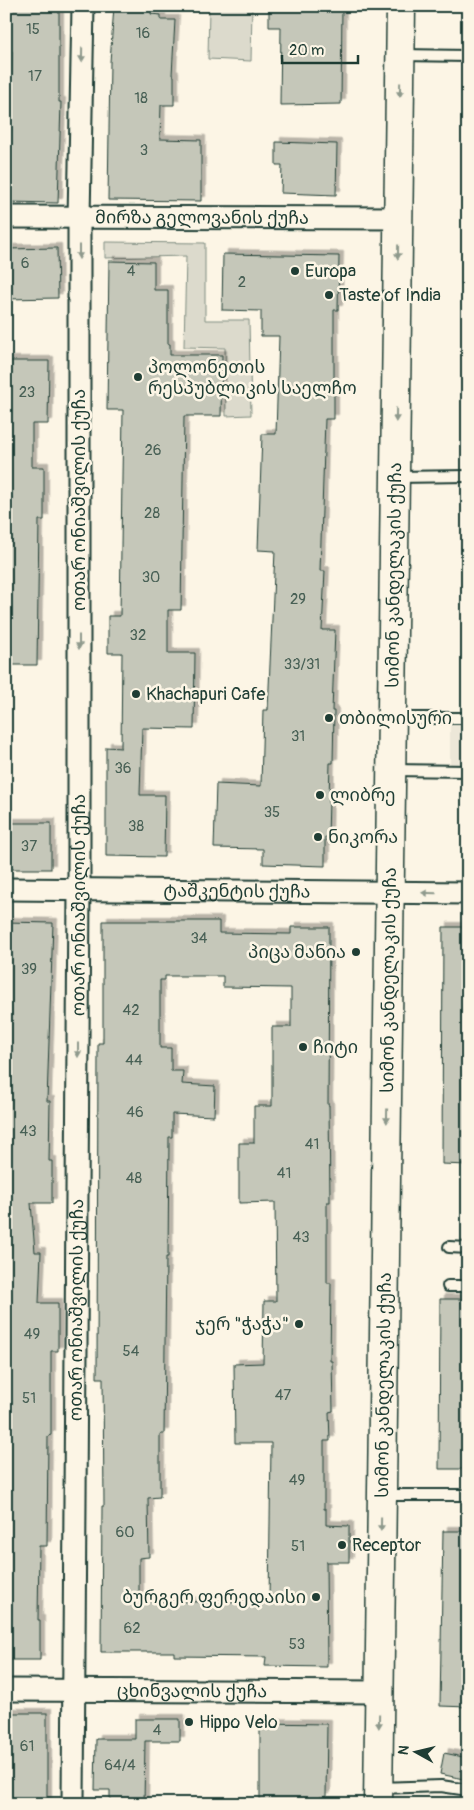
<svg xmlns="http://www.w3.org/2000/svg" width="474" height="1810" font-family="Pangolin,'Noto Sans Georgian',sans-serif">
	<defs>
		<filter id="shadow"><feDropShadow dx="4.5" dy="-4.5" stdDeviation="0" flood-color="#0004"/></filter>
	</defs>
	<rect width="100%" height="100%" fill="#fcf5e5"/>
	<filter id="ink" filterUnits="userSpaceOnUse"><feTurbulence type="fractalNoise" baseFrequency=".02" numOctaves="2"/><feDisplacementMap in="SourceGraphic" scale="10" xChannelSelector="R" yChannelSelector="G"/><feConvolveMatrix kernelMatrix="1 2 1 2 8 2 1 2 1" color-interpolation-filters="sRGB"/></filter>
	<g filter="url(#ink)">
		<polygon fill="#ece7d8" points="450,725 468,725 468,766 450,765"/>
		<g fill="#dcdacc" stroke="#7e8c80">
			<polygon points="209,6 252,6 251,61 208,59"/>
			<polygon points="105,242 205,243 205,320 249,320 251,415 226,416 225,348 184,347 186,256 105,258"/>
		</g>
		<g fill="#c5c7b9" stroke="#1f3d34" fill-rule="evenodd" filter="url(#shadow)">
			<polygon points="6,6 59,6 59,102 61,102 58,203 6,202 6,132 11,132 12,51 6,51"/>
			<polygon points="114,6 151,6 151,14 161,15 161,20 175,20 172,75 174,76 174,105 161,105 160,139 201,140 201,201 108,200 110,62"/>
			<polygon points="269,6 342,6 341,104 280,105 281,27 269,27"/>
			<polygon points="276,142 337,144 336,195 281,193 282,165 276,165"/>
			<polygon points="57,248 58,298 6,299 6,249"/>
			<polygon points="223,254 339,256 338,310 334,310 334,419 325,419 320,571 325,571 322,630 335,630 332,711 334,711 333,763 330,763 328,837 325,837 325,866 263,864 263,849 214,848 216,784 261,786 263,710 268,710 275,551 258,550 262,434 276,434 279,336 261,336 261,311 222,310"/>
			<polygon points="109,261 154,262 154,290 168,290 168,344 170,344 170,355 222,355 221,416 184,416 181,610 168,610 168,653 195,653 194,729 142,728 140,795 165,795 164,857 106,856 106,747 121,748 122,653 108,653 108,616 120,616 123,410 107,410"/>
			<polygon points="6,361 49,361 48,424 32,424 32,467 44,467 44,520 39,520 37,665 6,665"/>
			<rect x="6" y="823" width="45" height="46"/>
			<path d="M103 921H219V933L291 934V927H329L328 1105H329L330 1202H327V1283H331L330 1361H332L333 1411 329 1412 330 1441H324V1509H326V1525L349 1526V1562H326L327 1667 265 1666 266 1657 174 1656V1652H101L102 1506H104L103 1378H97L98 1043H103ZM165 976H223V987L291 988V1027H272V1106H254V1143H239V1203L275 1202 276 1301H264L263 1363 234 1364 235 1443H271L269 1603 139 1601V1558L149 1557 148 1498 160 1497V1434H164L166 1257H168L169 1137H172V1114L214 1116 215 1086 182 1084 183 1071H171V1048H160V980H165Z"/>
			<polygon points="6,922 53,923 47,1101 50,1101 49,1161 52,1161 52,1203 31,1203 35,1252 41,1252 39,1303 58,1303 58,1351 51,1351 51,1435 48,1436 47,1546 39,1546 38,1620 40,1620 40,1660 6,1660"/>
			<polygon points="443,927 468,927 468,1165 442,1164"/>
			<polygon points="440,1299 468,1299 468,1469 439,1469"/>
			<polygon points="443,1531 468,1531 468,1707 440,1706"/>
			<rect x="6" y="1713" width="41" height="91"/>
			<polygon points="135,1719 180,1719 180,1741 145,1741 144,1804 110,1804 110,1790 95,1790 96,1739 135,1739"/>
			<polygon points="260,1723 327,1724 326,1797 320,1797 320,1804 260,1804"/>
			<polygon points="444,1753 468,1758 468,1780 440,1774"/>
		</g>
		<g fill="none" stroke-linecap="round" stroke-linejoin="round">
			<g stroke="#1f3d34" stroke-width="14">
				<g id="lane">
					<polyline points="401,55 468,56"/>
					<polyline points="396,477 468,476"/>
					<polyline points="393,718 468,718"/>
					<polyline points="391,770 468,771"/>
					<polyline points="449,1247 468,1248"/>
					<polyline points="448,1286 468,1286"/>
					<polyline points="383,1495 468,1495"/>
					<polyline points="379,1788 441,1786 468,1790"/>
				</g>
			</g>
			<g stroke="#1f3d34" stroke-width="25">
				<g id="street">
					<path id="s1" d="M6 217 398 218"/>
					<path id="s2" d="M6 889 468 893"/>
					<path id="s3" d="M6 1690 379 1692"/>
					<path id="s4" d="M73 1804 79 889V218L83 6"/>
				</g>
			</g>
			<g stroke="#1f3d34" stroke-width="31">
				<g id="secondary">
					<path id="s5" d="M378 1804 401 6"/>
				</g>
			</g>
			<use href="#lane" stroke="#fcf5e5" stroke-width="10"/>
			<use href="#street" stroke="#fcf5e5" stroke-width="21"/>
			<use href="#secondary" stroke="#fcf5e5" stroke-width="28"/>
		</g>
		<defs><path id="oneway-solid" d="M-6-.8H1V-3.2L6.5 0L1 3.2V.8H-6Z" transform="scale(1.25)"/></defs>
		<g fill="#8e998c">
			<use href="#oneway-solid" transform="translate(82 55) rotate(91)"/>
			<use href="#oneway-solid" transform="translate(400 90) rotate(91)"/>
			<use href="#oneway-solid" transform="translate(79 252) rotate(90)"/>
			<use href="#oneway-solid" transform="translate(398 252) rotate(91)"/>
			<use href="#oneway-solid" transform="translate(396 415) rotate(91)"/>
			<use href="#oneway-solid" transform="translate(79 642) rotate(90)"/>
			<use href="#oneway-solid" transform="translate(429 893) rotate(-179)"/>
			<use href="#oneway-solid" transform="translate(78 1050) rotate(90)"/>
			<use href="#oneway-solid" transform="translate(387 1116) rotate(91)"/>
			<use href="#oneway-solid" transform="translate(381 1524) rotate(91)"/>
			<use href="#oneway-solid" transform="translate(379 1721) rotate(91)"/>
		</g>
	</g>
	<g fill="#1f3d34" stroke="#fcf5e5" stroke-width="2">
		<circle cx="295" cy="271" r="5"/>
		<circle cx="329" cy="295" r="5"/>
		<circle cx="138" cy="377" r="5"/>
		<circle cx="136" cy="694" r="5"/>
		<circle cx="329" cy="718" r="5"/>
		<circle cx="320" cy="795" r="5"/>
		<circle cx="318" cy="837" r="5"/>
		<circle cx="356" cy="952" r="5"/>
		<circle cx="303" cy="1047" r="5"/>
		<circle cx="299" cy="1324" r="5"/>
		<circle cx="342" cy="1545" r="5"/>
		<circle cx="316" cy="1597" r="5"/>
		<circle cx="189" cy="1722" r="5"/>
	</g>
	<g text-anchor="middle" stroke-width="5" stroke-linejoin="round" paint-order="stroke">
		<g font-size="15" fill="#486055">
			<text x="33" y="34">15</text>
			<text x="143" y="38">16</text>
			<text x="35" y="81">17</text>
			<text x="141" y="103">18</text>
			<text x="144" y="155">3</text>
			<text x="25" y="268">6</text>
			<text x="131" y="276">4</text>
			<text x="242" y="287">2</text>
			<text x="27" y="397">23</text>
			<text x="153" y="455">26</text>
			<text x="152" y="518">28</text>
			<text x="151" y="582">30</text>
			<text x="298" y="604">29</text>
			<text x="138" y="640">32</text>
			<text x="302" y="669">33/31</text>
			<text x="298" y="741">31</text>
			<text x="123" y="773">36</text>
			<text x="272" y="817">35</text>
			<text x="136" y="831">38</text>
			<text x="29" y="851">37</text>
			<text x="199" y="943">34</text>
			<text x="29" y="974">39</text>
			<text x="131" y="1015">42</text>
			<text x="134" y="1065">44</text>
			<text x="135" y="1117">46</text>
			<text x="28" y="1136">43</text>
			<text x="312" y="1149">41</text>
			<text x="284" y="1178">41</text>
			<text x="134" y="1183">48</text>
			<text x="301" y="1242">43</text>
			<text x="32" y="1339">49</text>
			<text x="131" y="1356">54</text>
			<text x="283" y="1400">47</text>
			<text x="29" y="1403">51</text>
			<text x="297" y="1485">49</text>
			<text x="125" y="1537">60</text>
			<text x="298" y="1551">51</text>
			<text x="132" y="1633">62</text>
			<text x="297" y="1649">53</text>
			<text x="157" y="1735">4</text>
			<text x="27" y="1751">61</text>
			<text x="120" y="1770">64/4</text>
		</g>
		<g font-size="18" fill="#1f3d34" stroke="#fcf5e5">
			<text dy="6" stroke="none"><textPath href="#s1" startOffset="196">მირზა გელოვანის ქუჩა</textPath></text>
			<text transform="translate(79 500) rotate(-90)" y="6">ოთარ ონიაშვილის ქუჩა</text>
			<text dy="6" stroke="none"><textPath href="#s5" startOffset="1229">სიმონ კანდელაკის ქუჩა</textPath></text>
			<text dy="6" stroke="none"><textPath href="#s2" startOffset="231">ტაშკენტის ქუჩა</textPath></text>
			<text dy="6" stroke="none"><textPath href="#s4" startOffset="899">ოთარ ონიაშვილის ქუჩა</textPath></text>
			<text dy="6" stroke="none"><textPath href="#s5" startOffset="824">სიმონ კანდელაკის ქუჩა</textPath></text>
			<text dy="6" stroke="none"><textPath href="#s4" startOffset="494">ოთარ ონიაშვილის ქუჩა</textPath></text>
			<text dy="6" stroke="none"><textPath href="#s5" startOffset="419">სიმონ კანდელაკის ქუჩა</textPath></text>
			<text dy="6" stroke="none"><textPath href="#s3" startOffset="186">ცხინვალის ქუჩა</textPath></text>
		</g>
		<g font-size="18" fill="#1f3d34" stroke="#fcf5e5" text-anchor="start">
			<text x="305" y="277">Europa</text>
			<text x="339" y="301">Taste of India</text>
			<text x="148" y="373">პოლონეთის<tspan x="148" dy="21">რესპუბლიკის საელჩო</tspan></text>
			<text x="146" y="700">Khachapuri Cafe</text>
			<text x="339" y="724">თბილისური</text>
			<text x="330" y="801">ლიბრე</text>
			<text x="328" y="843">ნიკორა</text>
			<text x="346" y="958" text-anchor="end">პიცა მანია</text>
			<text x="313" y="1053">ჩიტი</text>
			<text x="289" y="1330" text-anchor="end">ჯერ "ჭაჭა"</text>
			<text x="352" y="1551">Receptor</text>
			<text x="306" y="1603" text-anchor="end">ბურგერ ფერედაისი</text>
			<text x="199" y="1728">Hippo Velo</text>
		</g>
	</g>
	<rect width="474" height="1810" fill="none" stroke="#fcf5e5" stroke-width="25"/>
	<rect x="12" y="12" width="449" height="1785" fill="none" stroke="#1f3d34" stroke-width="2" filter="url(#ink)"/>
	<g transform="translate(416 1752) rotate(278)" stroke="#fcf5e5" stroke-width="4" paint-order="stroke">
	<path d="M0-4L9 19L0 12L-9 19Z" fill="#1f3d34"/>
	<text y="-8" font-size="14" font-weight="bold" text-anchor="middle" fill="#1f3d34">N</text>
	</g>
	<path d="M282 55v8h76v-8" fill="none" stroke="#1f3d34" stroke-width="2.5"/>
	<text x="289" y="55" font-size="15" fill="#1f3d34" stroke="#fcf5e5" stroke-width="4" paint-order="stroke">20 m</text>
</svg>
